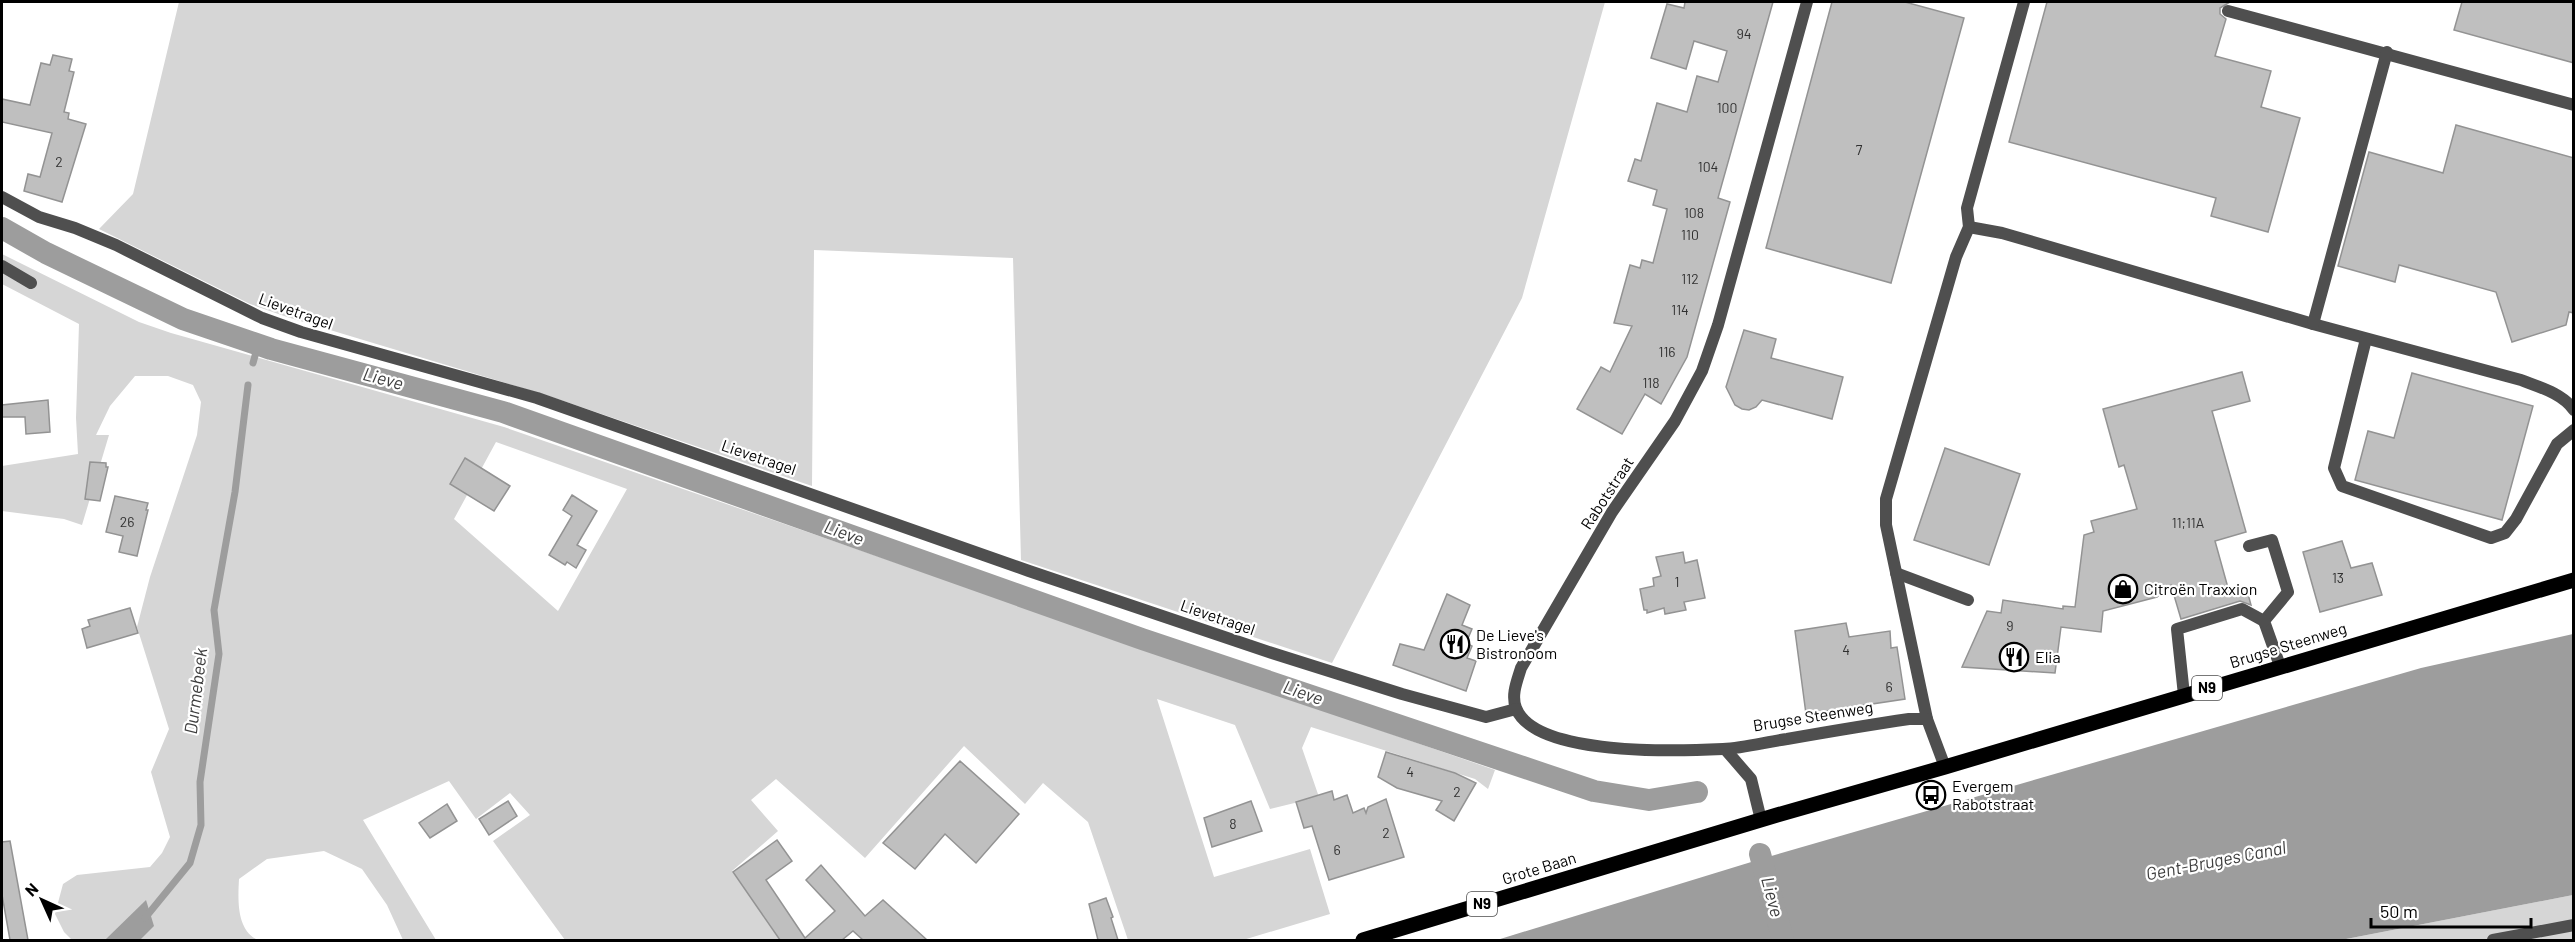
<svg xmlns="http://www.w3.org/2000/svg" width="2575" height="942" font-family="Barlow,sans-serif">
	<rect width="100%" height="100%" fill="#fff"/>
	<g fill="#d6d6d6" fill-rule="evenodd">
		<polygon points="179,2 1605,2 1522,298 1332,663 1021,560 1013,258 814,250 812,486 549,396 287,317 250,304 99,229 133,194"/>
		<path d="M2 254 139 322 171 333 504 427 1495 770 1488 789 1475 779 1311 727 1302 748 1319 797 1270 809 1235 725 1157 699 1214 877 1310 849 1330 914 1243 940H1128L1088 822 1043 783 1025 804 964 746 865 858 776 779 751 800 778 831 732 871 782 940H565L493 841 530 815 510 793 476 819 449 781 363 820 436 940H403L387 905 362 869 324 851 267 859 239 879C238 899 236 930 258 940H72L64 932 55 914 63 884 77 875 150 867 162 853 170 837 151 772 169 729 137 627 150 577 197 435 201 402 193 385 168 376H135L110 406 96 435H109L82 525 64 519 2 511V466L78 454 76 418 79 324 2 284ZM496 442 627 489 558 611 454 519Z"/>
		<polygon points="2573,895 2573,940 2341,940"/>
	</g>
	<g fill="#9d9d9d">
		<polygon points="2573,634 2573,895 2341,940 1497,940 1761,859 2421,668"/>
		<polygon points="146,900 154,926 140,940 105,940"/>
	</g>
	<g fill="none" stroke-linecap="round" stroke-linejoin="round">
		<g stroke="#9d9d9d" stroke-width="7">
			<polyline points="253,363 258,345"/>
			<polyline points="145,918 190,863 201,825 200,782 219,654 214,610 235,492 248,385"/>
		</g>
		<g stroke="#9d9d9d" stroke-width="22">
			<polyline points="2,228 46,253 183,319 271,349 503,412 1142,639 1594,791 1649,800 1697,792"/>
			<polyline points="1760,854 1783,940"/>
		</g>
	</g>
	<g fill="#bfbfbf" stroke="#939393" stroke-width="1.5">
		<polygon points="1685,2 1773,2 1718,198 1730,202 1687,357 1661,404 1645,394 1622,434 1577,409 1601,367 1610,372 1632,326 1614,323 1630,265 1640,268 1642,260 1653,263 1667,209 1653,205 1657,190 1628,181 1635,159 1641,161 1657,103 1687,112 1697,76 1718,82 1727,51 1694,41 1686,69 1651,58 1667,4 1684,8"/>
		<polygon points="1832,2 1905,2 1964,18 1891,283 1766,248"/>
		<polygon points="2047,2 2230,2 2220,8 2220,14 2226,19 2215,56 2271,71 2261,107 2300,118 2268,232 2211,216 2216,198 2009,142"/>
		<polygon points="2462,2 2574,2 2574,63 2454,30"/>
		<polygon points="53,55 72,59 69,71 74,72 64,112 69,113 68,119 86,124 62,202 24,191 28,174 40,177 52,133 2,122 2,99 30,105 41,63 50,65"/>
		<polygon points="2456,125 2574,158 2574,313 2569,312 2566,325 2512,342 2496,292 2399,265 2395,282 2338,266 2369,152 2443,173"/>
		<polygon points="1744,330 1776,339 1771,358 1843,377 1832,419 1762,400 1756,407 1749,410 1742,409 1735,405 1726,387"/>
		<polygon points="2242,372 2250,401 2212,411 2246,532 2215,541 2230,595 2247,590 2251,605 2240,601 2181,619 2171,585 2157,597 2103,611 2101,632 2061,627 2055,673 1962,667 1987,611 2001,613 2003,600 2063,609 2063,606 2075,607 2084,535 2094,532 2091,521 2137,509 2124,465 2119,467 2103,409"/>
		<polygon points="2412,373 2533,406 2502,520 2355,480 2368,431 2394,438"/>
		<polygon points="48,400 50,432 26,434 25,417 2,417 2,405"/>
		<polygon points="1945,448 2020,474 1989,565 1914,540"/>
		<polygon points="465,458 510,486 494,511 450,484"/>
		<polygon points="90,462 106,463 106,467 108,467 100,501 85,499"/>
		<polygon points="572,495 597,511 577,545 586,550 576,568 567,562 565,565 549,555 572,516 563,510"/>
		<polygon points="115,496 148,503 146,510 148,510 137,556 119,552 123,536 106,532"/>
		<polygon points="2342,541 2351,568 2372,563 2382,595 2320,612 2303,552"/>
		<polygon points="1683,552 1685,563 1697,560 1705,598 1684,602 1686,610 1665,614 1664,608 1647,613 1647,610 1644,610 1640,589 1654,586 1653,578 1661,576 1656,557"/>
		<polygon points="1447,594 1470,605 1462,625 1472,629 1466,643 1472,646 1467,658 1476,661 1466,691 1393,665 1400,644 1424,650"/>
		<polygon points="130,608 138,633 87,648 82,629 90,626 88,620"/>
		<polygon points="1846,623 1849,637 1890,631 1891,648 1897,647 1905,699 1806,714 1795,631"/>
		<polygon points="1386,752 1455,773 1476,783 1454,821 1436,810 1442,801 1397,788 1378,777"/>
		<polygon points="960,761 1019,814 976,863 945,834 915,869 883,843"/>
		<polygon points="1332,791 1334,800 1347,795 1353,813 1364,808 1366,813 1368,807 1386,799 1404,857 1329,880 1312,826 1304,828 1296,802"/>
		<polygon points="508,801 517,816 489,835 479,819"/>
		<polygon points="1251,801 1262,831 1212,847 1204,818"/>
		<polygon points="447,804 457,821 430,838 419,823"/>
		<polygon points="777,840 792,861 766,880 805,938 835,911 806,880 821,865 865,916 883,900 927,940 863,940 853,931 842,940 780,940 733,872"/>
		<polygon points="10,841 28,940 10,940 2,895 2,842"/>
		<polygon points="1106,898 1113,917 1111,918 1118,940 1098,940 1089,904"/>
	</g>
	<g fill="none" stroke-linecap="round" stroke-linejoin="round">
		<g stroke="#4f4f4f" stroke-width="12">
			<polyline points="2228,11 2574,105"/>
			<path d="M1969 227 2002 233 2313 324 2521 380C2539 387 2562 393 2574 410"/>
			<polyline points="2313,324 2387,52"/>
			<polyline points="2366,339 2334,468 2342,486 2491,538 2505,533 2516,519 2557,444 2574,430"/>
			<polyline points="2249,546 2272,540 2288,592 2264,621 2280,666"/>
			<polyline points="1896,573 1968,600"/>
			<polyline points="2184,695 2177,629 2242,609 2264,621"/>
			<polyline points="1927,719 1886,525 1886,499 1956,257 1969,227 1967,208 2024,2"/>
			<polyline points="2493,940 2574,925"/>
		</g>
		<g stroke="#4f4f4f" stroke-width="12">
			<path d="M1807 2 1718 325 1702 371 1675 421 1612 512 1521 668C1517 681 1511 695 1516 708 1535 757 1680 751 1723 749 1744 748 1766 742 1787 739 1827 732 1868 725 1909 719H1927L1945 767"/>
			<polyline points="2,197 39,217 75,228 116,245 262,318 301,332 537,398 1029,571 1272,653 1402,694 1486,717 1516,709"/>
			<polyline points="2,266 31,283"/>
			<polyline points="1725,749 1751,779 1761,820"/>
		</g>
		<polyline stroke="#000" stroke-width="15" points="1363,940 1777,815 1945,767 2574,580"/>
	</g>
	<defs>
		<g id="shop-ring" transform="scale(1.5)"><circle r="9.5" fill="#fff" stroke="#000" stroke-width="1.5"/><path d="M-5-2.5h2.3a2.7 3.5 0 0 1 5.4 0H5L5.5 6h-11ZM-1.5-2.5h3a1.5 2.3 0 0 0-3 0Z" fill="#000"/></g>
		<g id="restaurant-ring" transform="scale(1.5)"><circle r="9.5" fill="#fff" stroke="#000" stroke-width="1.5"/><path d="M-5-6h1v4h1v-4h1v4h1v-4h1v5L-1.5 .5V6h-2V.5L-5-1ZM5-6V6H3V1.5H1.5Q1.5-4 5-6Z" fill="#000"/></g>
		<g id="bus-ring" transform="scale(1.5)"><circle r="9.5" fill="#fff" stroke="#000" stroke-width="1.5"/><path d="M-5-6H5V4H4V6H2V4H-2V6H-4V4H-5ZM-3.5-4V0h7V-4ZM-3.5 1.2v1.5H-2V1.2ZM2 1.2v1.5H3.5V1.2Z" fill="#000"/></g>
	</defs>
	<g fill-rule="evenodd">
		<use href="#shop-ring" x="2123" y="589"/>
		<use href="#restaurant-ring" x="1455" y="644"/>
		<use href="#restaurant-ring" x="2014" y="657"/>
		<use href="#bus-ring" x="1931" y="795"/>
	</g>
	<g text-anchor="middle" stroke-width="4.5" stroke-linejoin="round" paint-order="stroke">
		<g font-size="14" fill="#303030">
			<text x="1744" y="39">94</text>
			<text x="1727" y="113">100</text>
			<text x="1859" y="155">7</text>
			<text x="59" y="167">2</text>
			<text x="1708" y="172">104</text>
			<text x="1694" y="218">108</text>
			<text x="1690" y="240">110</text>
			<text x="1690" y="284">112</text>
			<text x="1680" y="315">114</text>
			<text x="1667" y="357">116</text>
			<text x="1651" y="388">118</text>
			<text x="127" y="527">26</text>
			<text x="2188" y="528">11;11A</text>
			<text x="2338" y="583">13</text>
			<text x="1677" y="587">1</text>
			<text x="2010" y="631">9</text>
			<text x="1846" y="655">4</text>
			<text x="1889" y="692">6</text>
			<text x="1410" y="777">4</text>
			<text x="1457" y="797">2</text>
			<text x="1233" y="829">8</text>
			<text x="1386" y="838">2</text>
			<text x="1337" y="855">6</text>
		</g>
		<g fill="#fff" stroke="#4c4c4c" stroke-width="1.5">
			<rect x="2192" y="676" width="30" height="24" rx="4.5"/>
			<rect x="1467" y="892" width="30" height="24" rx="4.5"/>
		</g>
		<g font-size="15" font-weight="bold" fill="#000">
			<text x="2207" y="693">N9</text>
			<text x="1482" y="909">N9</text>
		</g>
		<g font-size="16" fill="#000" stroke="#fff">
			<text transform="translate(296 311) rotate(20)" y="6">Lievetragel</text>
			<text transform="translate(759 457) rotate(19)" y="6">Lievetragel</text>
			<text transform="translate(1607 493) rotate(-57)" y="6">Rabotstraat</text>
			<text transform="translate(1218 617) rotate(19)" y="6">Lievetragel</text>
			<text transform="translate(2288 645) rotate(-17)" y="6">Brugse Steenweg</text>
			<text transform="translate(1813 716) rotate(-9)" y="6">Brugse Steenweg</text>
			<text transform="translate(1539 868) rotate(-17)" y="6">Grote Baan</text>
		</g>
		<g font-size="16" fill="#000" stroke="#fff" text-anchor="start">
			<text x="2144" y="595">Citroën Traxxion</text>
			<text x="1476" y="641">De Lieve's<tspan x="1476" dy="18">Bistronoom</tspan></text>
			<text x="2035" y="663">Elia</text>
			<text x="1952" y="792">Evergem<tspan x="1952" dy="18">Rabotstraat</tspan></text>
		</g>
		<g font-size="18" font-style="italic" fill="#3e3e3e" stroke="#fff">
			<text transform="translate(383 379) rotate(15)" y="6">Lieve</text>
			<text transform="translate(844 533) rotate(20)" y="6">Lieve</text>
			<text transform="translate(196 691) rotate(-83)" y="6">Durmebeek</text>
			<text transform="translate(1303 693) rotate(19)" y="6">Lieve</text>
			<text transform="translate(2216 861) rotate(-11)" y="6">Gent-Bruges Canal</text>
			<text transform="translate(1772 897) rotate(75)" y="6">Lieve</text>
		</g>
	</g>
	<rect width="2575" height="942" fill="none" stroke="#000000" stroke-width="6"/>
	<g transform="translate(42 900) rotate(315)" stroke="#ffffff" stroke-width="4.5" paint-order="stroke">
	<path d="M0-4.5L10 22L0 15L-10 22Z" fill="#000000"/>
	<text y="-9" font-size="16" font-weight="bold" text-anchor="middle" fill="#000000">N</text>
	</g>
	<path d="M2371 918v9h160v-9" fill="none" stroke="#000000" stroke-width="3"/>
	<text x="2380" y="918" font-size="18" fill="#000000" stroke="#ffffff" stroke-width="4.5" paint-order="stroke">50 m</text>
</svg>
